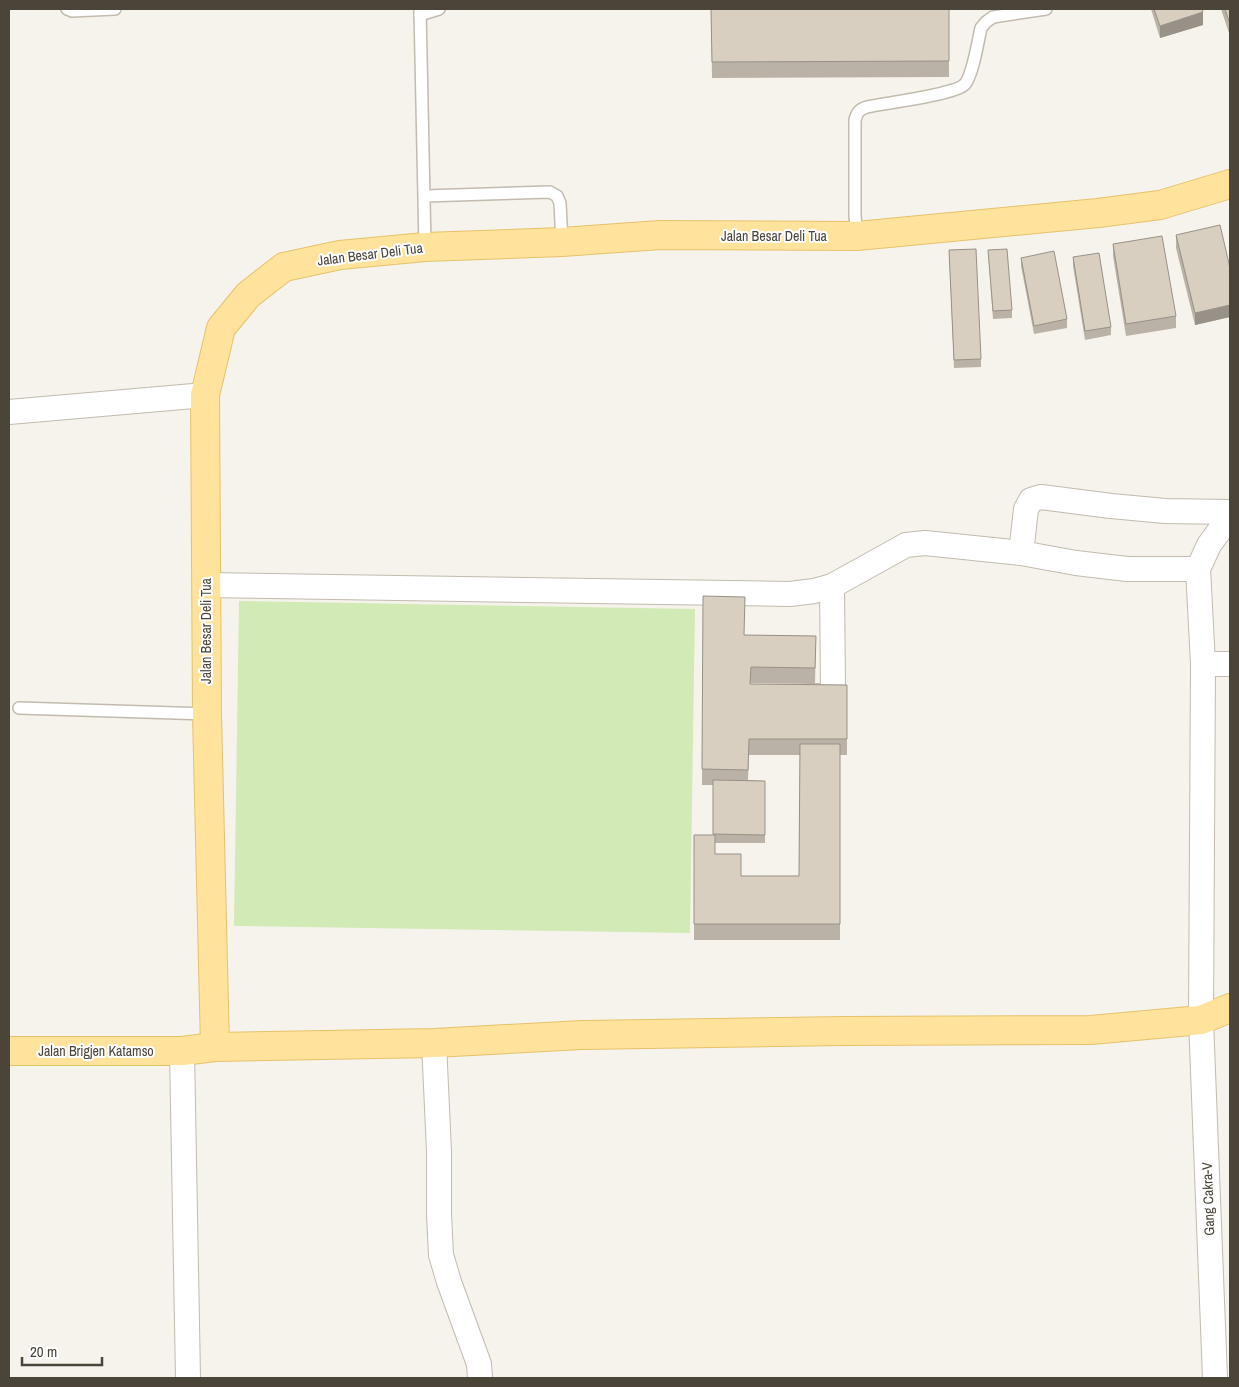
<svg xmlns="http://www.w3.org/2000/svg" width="1239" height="1387" font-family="'Archivo Narrow',sans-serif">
	<rect width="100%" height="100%" fill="#f6f3ec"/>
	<polygon fill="#d2eab5" points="239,601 695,609 690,933 234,926"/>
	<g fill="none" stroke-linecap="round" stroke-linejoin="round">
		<g stroke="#c2bbae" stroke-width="14">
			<g id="lane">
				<polyline points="67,9 72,11 115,9"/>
				<polyline points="420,9 425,247"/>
				<polyline points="420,15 439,9"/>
				<polyline points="425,196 550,192 557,196 560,203 562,242"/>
				<path d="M857 236 855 216V120C857 112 860 109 867 107 885 103 955 95 965 84 973 74 978 41 981 28L986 22 993 17 1046 9"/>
				<polyline points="19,708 207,714"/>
			</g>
		</g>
		<g stroke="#c2bbae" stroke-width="26">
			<g id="street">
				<polyline points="9,412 205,395"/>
				<polyline points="1021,553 1026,509 1031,500 1041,497 1111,506 1165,511 1230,512"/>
				<polyline points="206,585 790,594 814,591 832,586 906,545 925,543 1021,553 1076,563 1127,569 1198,569"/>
				<polyline points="1203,664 1230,664"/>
				<polyline points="809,696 826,696 832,694 833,689 832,586"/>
				<polyline points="434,1043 439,1151 439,1214 441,1255 449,1282 479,1364 480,1378"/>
				<polyline points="182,1051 188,1378"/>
				<polyline points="1215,1378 1201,1020 1203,664 1198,569 1209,545 1230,516"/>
			</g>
		</g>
		<g stroke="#e6c16a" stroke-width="30">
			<g id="primary">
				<polyline points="215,1047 207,714 205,395 221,328 248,295 284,267 340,255 425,247 562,242 660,235 857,236 1098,213 1160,205 1230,184"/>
				<polyline points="9,1051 182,1051 215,1047 434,1043 582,1035 845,1031 1091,1030 1201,1020 1230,1008"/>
			</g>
		</g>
		<use href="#lane" stroke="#fff" stroke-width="11"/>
		<use href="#street" stroke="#fff" stroke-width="24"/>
		<use href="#primary" stroke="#ffe39c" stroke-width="28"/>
	</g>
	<g fill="#bab2a6" fill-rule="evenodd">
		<polygon points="711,9 949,9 949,77 712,78"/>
		<polygon points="1151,9 1202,9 1203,25 1160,38"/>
		<polygon points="1221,9 1230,9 1230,36"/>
		<polygon points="1176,235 1230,268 1230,317 1195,325 1176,248"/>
		<polygon points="1113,244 1176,316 1176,328 1126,336 1113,256"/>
		<polygon points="949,250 981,359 981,367 954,368"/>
		<polygon points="988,250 1012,310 1012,318 993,319"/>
		<polygon points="1073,257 1111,327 1111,335 1085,340 1073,266"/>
		<polygon points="1021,258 1067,319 1067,328 1034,334 1021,266"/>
		<path d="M703 596 744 635 816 636 815 684 751 683 750 684 847 685V755H840V940H694V835H713V785H702ZM749 755H800L799 876H741L715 854V843H765V781L748 780Z"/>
	</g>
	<g fill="#979187">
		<polygon points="1203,12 1203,25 1160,38 1160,26"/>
		<polygon points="1230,305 1230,317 1195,325 1195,313"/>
	</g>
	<g fill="#d8cfc1" stroke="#979187">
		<polygon points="711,9 949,9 949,61 712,62"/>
		<polygon points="1154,9 1202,9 1203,12 1160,26"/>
		<polygon points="1225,9 1230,9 1230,24"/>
		<polygon points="1220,225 1230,268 1230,305 1195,313 1176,235"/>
		<polygon points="1162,236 1176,316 1126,324 1113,244"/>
		<polygon points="976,249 981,359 954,360 949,250"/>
		<polygon points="1007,249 1012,310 993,311 988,250"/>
		<polygon points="1054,251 1067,319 1034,326 1021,258"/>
		<polygon points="1099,253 1111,327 1085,331 1073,257"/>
		<polygon points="703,596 745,597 744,635 816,636 815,668 751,667 750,684 847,685 847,739 749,739 748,770 702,769"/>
		<polygon points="800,744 840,744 840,924 694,924 694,835 715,835 715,854 741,854 741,876 799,876"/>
		<polygon points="713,780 765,781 765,835 713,834"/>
	</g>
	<g text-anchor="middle" stroke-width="4" stroke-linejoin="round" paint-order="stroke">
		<g font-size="14" fill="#4b4439" stroke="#fff">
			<text x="774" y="241">Jalan Besar Deli Tua</text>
			<text transform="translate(370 254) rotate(-7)" y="5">Jalan Besar Deli Tua</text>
			<text transform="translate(206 631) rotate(-90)" y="5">Jalan Besar Deli Tua</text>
			<text x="96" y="1056">Jalan Brigjen Katamso</text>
			<text transform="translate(1208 1199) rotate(-92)" y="5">Gang Cakra-V</text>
		</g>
	</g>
	<rect width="1239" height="1387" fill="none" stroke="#4b4439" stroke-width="20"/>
	<path d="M22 1357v8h80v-8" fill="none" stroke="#4b4439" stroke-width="2.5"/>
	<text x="30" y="1357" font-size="15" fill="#4b4439" stroke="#ffffff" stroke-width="4" paint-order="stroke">20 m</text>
</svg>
